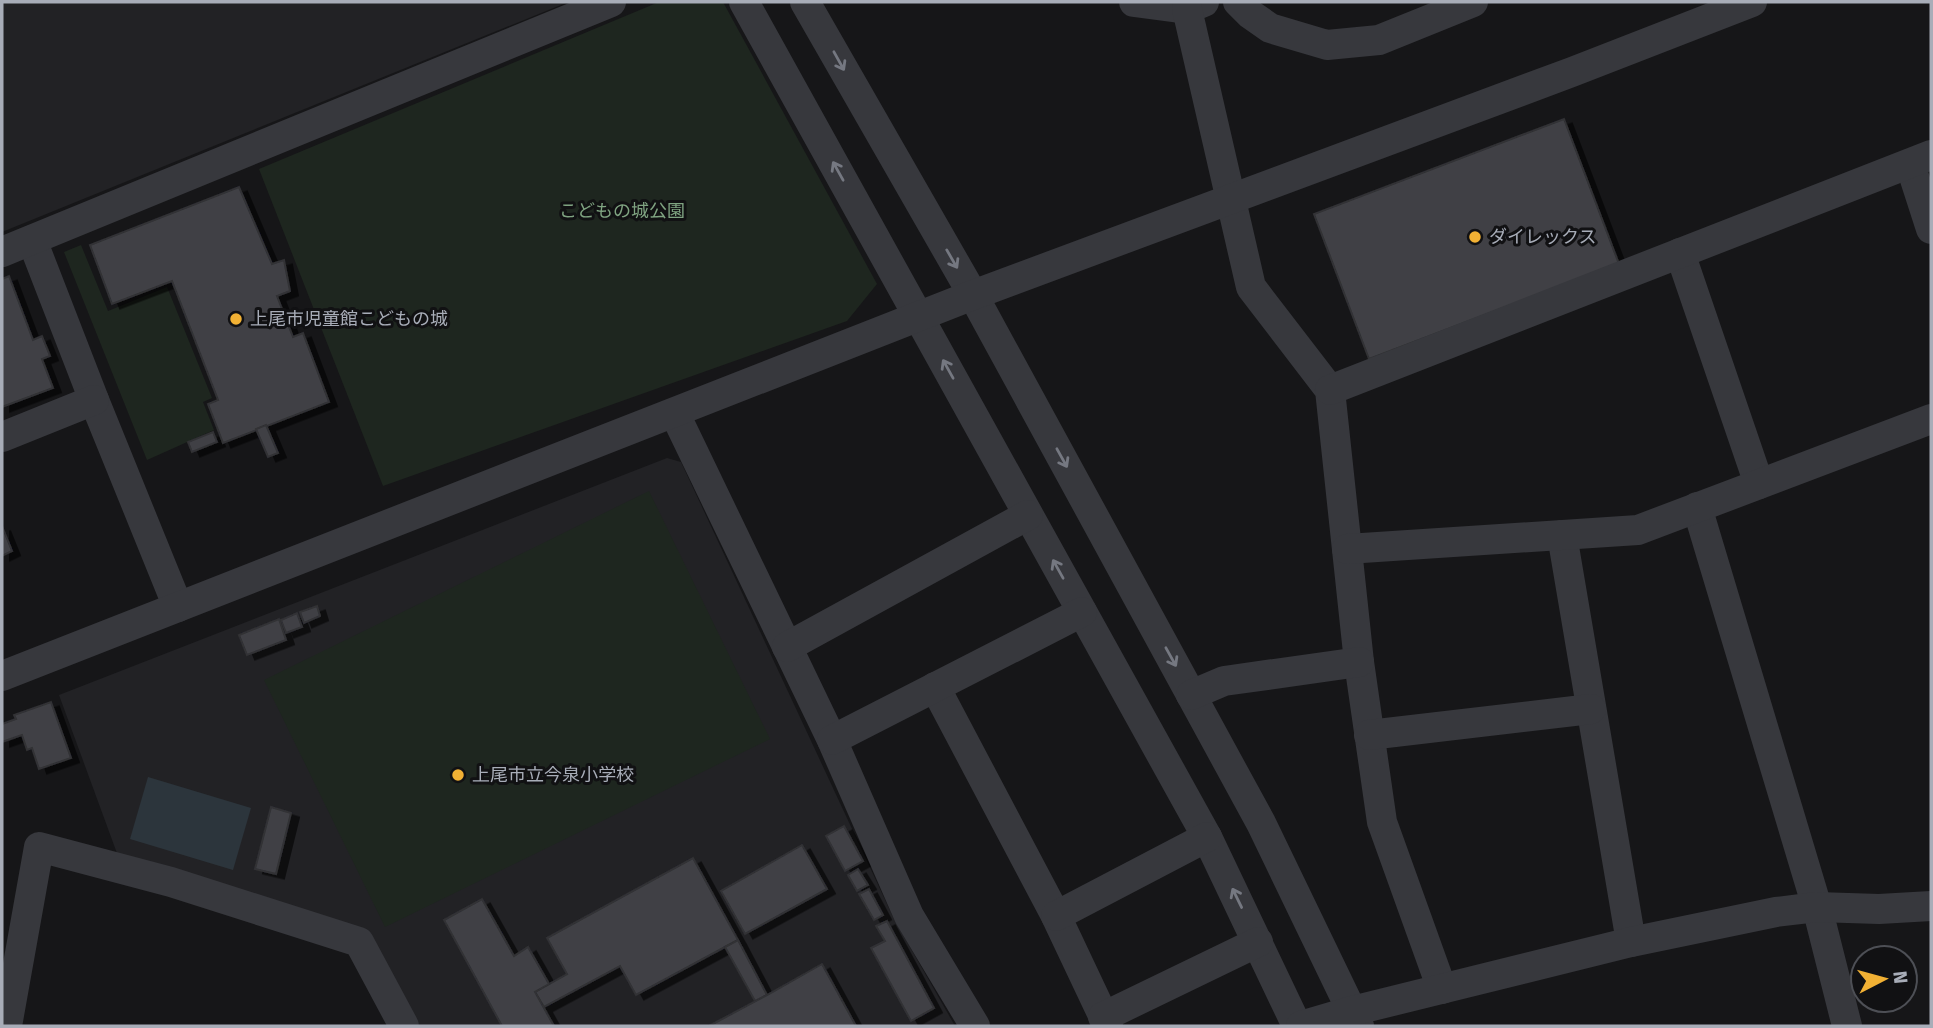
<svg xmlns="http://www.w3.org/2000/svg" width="1933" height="1028" font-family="'Fira Sans','Noto Sans JP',sans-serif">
	<defs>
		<filter id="shadow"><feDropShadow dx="8" dy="4.5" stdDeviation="0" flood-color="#0009"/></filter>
	</defs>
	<rect width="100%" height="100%" fill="#161618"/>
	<g fill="#222225">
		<polygon points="2,2 568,2 2,232"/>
		<polygon points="667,458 681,462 894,919 955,1026 419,1026 367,931 118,856 59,695"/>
	</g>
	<g fill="#1e261f">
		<polygon points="659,2 723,2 877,284 847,321 383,486 259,169"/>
		<polygon points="81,245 108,311 167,287 212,398 203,402 214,430 147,460 64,252"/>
		<polygon points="649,491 770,739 385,927 264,680"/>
	</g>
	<polygon fill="#2c353c" points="148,777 251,808 233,870 130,839"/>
	<g fill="#404145" stroke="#303034" stroke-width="2" filter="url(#shadow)">
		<polygon points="1564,119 1619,264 1369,359 1314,214"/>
		<polygon points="239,187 272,264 284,260 290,291 277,296 293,337 303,333 329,402 223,443 208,404 218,400 172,281 112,304 90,245"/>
		<polygon points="9,276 33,340 42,336 50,356 42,359 53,388 2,407 2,279"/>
		<polygon points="266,425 278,453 268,457 256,429"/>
		<polygon points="213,432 217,442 192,452 188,442"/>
		<polygon points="2,526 12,551 2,556"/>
		<polygon points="317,606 320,616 304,623 300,612"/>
		<polygon points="297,613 302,627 286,633 281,620"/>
		<polygon points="279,619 286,640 247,655 239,635"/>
		<polygon points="51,702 71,758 39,769 32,748 27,750 22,735 2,742 2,724 16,719 14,715"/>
		<polygon points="271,807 291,813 276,874 255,869"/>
		<polygon points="844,826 863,861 845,871 826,836"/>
		<polygon points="802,845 827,889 745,934 721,891"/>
		<polygon points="693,858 738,940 636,995 620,966 544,1007 535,992 567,974 547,938"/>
		<polygon points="858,869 868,885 857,891 848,875"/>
		<polygon points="869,889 883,915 874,920 859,894"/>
		<polygon points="482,899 514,956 528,947 549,984 535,992 554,1026 502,1026 444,920"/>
		<polygon points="887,921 934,1008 911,1021 871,948 885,941 876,926"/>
		<polygon points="738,940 767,995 755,1001 725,947"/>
		<polygon points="822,964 856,1026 709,1026 767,995"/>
	</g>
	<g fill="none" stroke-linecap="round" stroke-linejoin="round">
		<g stroke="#37383d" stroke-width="30">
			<polyline points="744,2 1207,837 1297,1026"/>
			<polyline points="805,2 973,295 1261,823 1359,1026"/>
			<polyline points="1134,2 1187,9 1204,2"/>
			<polyline points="1238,2 1250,14 1270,28 1327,45 1379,40 1473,2"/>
			<polyline points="1187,9 1251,287 1330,390 1359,662 1382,822 1442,989"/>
			<polyline points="1910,164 1931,229"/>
			<polyline points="32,240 94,400 178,607"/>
			<polyline points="2,252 611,2"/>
			<polyline points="1680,253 1759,484"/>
			<polyline points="1330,390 1931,155"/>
			<polyline points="675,414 832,740 909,916 975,1026"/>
			<polyline points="2,437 94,400"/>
			<polyline points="1697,507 1817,907 1847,1026"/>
			<polyline points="1562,535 1631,942"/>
			<polyline points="1347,549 1638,530 1931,419"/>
			<polyline points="787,647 1028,515"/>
			<polyline points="2,676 973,295 1572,72 1752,2"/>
			<polyline points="935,687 1056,916 1108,1026"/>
			<polyline points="1191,695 1224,681 1359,662"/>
			<polyline points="1369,735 1591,709"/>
			<polyline points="832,740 1082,612"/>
			<polyline points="1056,916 1207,837"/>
			<polyline points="1103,1017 1258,942"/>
			<polyline points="7,1026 39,847 171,882 359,942 404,1026"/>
			<polyline points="1301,1026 1352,1011 1631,942 1776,912 1817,907 1879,909 1931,906"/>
		</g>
	</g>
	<defs><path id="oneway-shaft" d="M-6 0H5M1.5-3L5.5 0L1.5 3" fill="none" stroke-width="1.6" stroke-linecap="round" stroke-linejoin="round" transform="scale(1.75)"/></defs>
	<g stroke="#757881">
		<use href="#oneway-shaft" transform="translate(839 61) rotate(61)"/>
		<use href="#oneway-shaft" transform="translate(838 171) rotate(-119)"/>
		<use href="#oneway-shaft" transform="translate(952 259) rotate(60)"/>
		<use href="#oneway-shaft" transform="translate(948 369) rotate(-119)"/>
		<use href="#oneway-shaft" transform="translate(1062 458) rotate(61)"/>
		<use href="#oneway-shaft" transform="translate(1058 569) rotate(-119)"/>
		<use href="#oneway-shaft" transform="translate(1171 657) rotate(61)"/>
		<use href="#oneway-shaft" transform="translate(1237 898) rotate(-116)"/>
	</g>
	<g fill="#f2b134" stroke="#111113" stroke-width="2.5">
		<circle cx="1475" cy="237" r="7"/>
		<circle cx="236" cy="319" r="7"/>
		<circle cx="458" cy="775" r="7"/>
	</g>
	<g text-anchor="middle" stroke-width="6" stroke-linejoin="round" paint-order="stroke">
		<g font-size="18" fill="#7fa381" stroke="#111113">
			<text x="622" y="217">こどもの城公園</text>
		</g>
		<g font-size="18" fill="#a8adb8" stroke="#111113" text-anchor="start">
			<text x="1489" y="243">ダイレックス</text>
			<text x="250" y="325">上尾市児童館こどもの城</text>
			<text x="472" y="781">上尾市立今泉小学校</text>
		</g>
	</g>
	<rect width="1933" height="1028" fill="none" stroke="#a8adb8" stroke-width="7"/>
	<g transform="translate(1884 979) rotate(84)"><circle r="33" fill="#111113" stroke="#4d4f55" stroke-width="2"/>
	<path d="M0-5L12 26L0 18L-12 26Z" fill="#f2b134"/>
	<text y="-10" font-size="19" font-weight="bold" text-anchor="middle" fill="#a8adb8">N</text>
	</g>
</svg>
